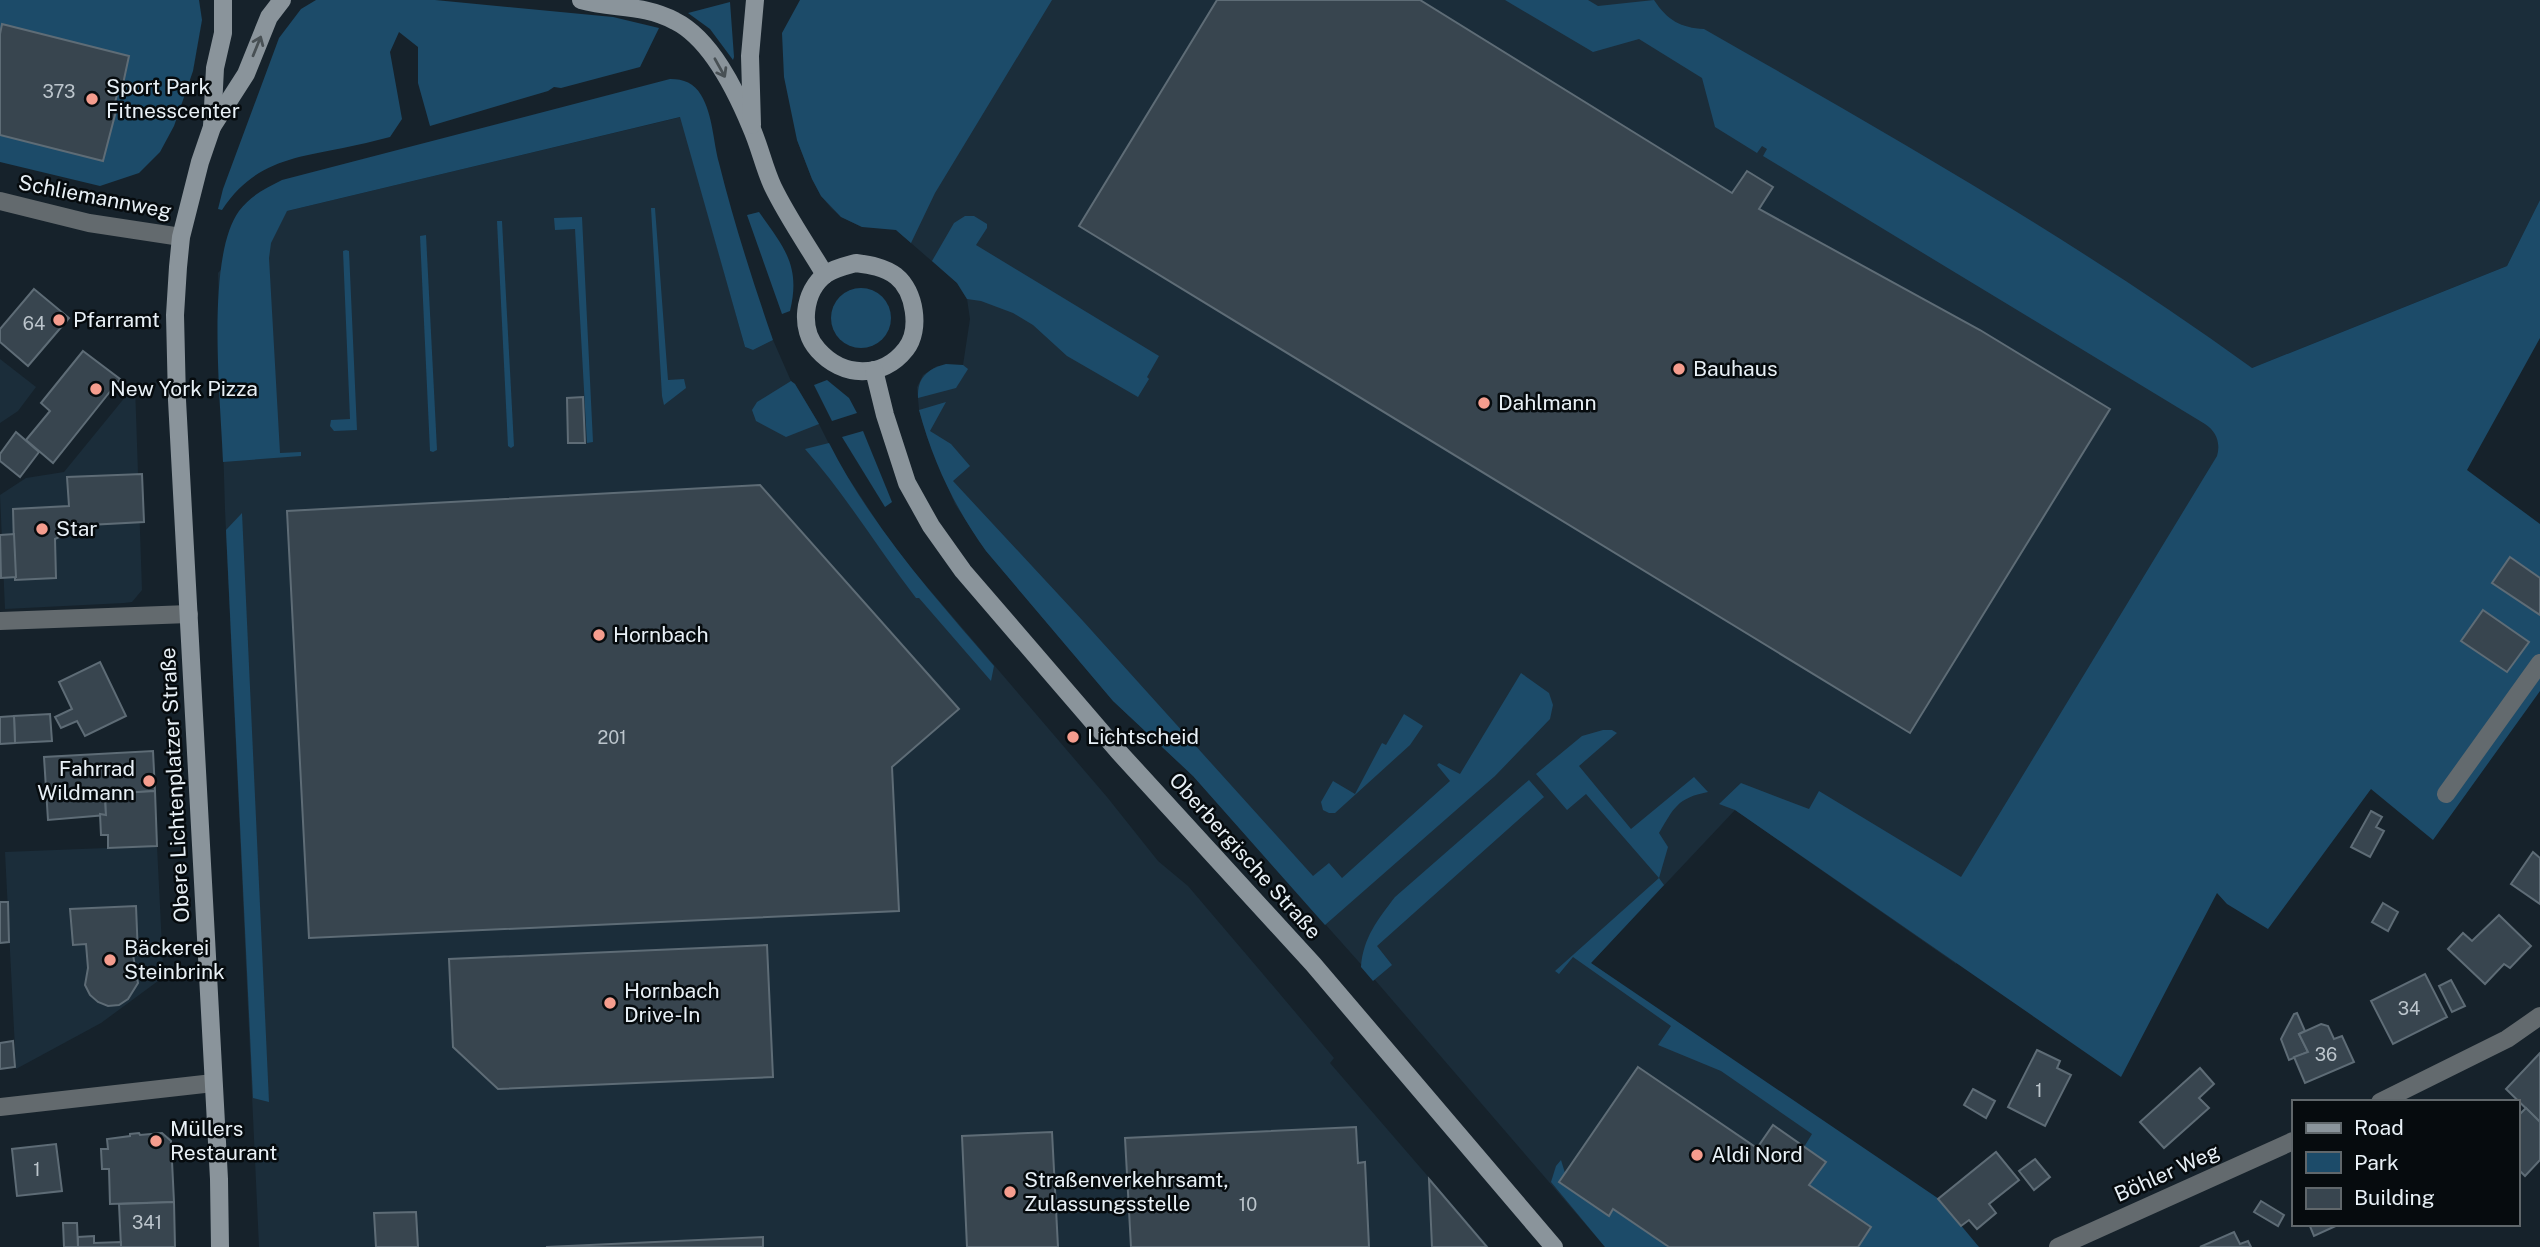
<svg xmlns="http://www.w3.org/2000/svg" width="2540" height="1247" font-family="'Public Sans',sans-serif">
	<rect width="100%" height="100%" fill="#16222b"/>
	<g fill="#1b2d3a">
		<polygon points="876,0 2540,0 2540,200 2507,266 2252,368 2248,430 1956,964 1735,810 1591,963 1675,1022 1979,1247 1605,1247 1375,980 1193,776 1113,701 986,551 955,504 927,437 919,410 917,387 923,375 937,366 963,365 970,319 967,299 957,283 896,230 886,227 862,227 841,217 831,208 821,196 812,179 797,140 824,128"/>
		<polygon points="681,117 745,347 753,350 773,340 791,381 795,384 819,424 838,462 882,529 911,568 1107,797 1158,861 1188,886 1257,967 1334,1058 1330,1063 1489,1247 259,1247 225,510 218,273 259,226 287,211"/>
		<polygon points="0,359 36,387 18,411 0,423"/>
		<polygon points="135,385 142,590 132,602 124,603 5,609 0,495 26,478 64,472"/>
		<polygon points="157,846 163,967 158,981 101,1023 16,1069 5,852"/>
	</g>
	<g fill="#1c4b69">
		<polygon points="0,0 199,0 202,20 193,71 174,126 160,152 139,173 100,186 0,162"/>
		<path d="M316 0H435L613 17 659 28 640 67 561 88 554 87 548 91 430 126 418 83V47L399 32 390 52 402 119 390 137C374 141 358 145 343 148 291 158 253 163 222 210L218 209 223 189 279 38 301 9Z"/>
		<polygon points="800,0 1052,0 935,193 911,243 896,230 862,227 841,217 821,196 812,179 797,140 784,77 782,33"/>
		<path d="M1505 0H1588L1598 6 1654 0C1667 20 1681 28 1704 29 1890 135 2078 242 2252 368L2507 266 2540 200V338L2467 470 2540 524V691L2433 840 2371 789 2268 929 2227 904 2217 893 2121 1077 1735 810 1719 804 1741 783 1809 809 1819 791 1961 877 2217 456C2221 443 2216 431 2205 424L1763 156 1767 149 1762 146 1757 153 1715 127 1702 78 1639 39 1593 52Z"/>
		<polygon points="730,2 734,57 733,60 710,29 688,13"/>
		<path d="M670 79C684 79 694 83 701 95 713 115 713 141 719 163 734 223 753 282 773 340L753 350 745 347 680 117 287 211 271 243 269 258 280 453 301 452V456L223 462C221 403 205 258 239 211 250 196 266 188 282 180Z"/>
		<polygon points="651,208 655,208 668,380 684,379 686,388 664,405 662,396"/>
		<path d="M759 212C784 247 801 266 790 311L782 314 747 215Z"/>
		<polygon points="965,216 974,216 987,224 987,228 976,245 1159,356 1147,377 1149,379 1138,397 1067,356 1033,325 1013,313 981,301 967,299 957,283 932,261 954,223"/>
		<polygon points="582,217 593,442 587,443 575,229 555,230 554,218"/>
		<polygon points="497,221 502,221 514,446 511,448 508,446"/>
		<polygon points="426,235 437,450 433,452 430,451 420,236"/>
		<polygon points="346,250 349,251 357,430 334,431 330,426 331,420 350,419 343,251"/>
		<circle cx="861" cy="318" r="30"/>
		<path d="M946 364 963 365 968 369 956 388 918 398C917 378 927 369 946 364Z"/>
		<polygon points="827,380 849,398 857,413 832,421 814,385"/>
		<polygon points="791,381 795,384 819,424 786,437 756,421 752,410 757,402"/>
		<path d="M946 402 930 431 951 444 970 466 953 481 1083 621 1313 876 1329 863 1342 878 1450 781 1437 765 1439 763 1460 774 1521 673 1549 693 1553 705 1550 719 1495 776 1325 925 1193 776 1113 701 986 551C955 508 933 462 919 410Z"/>
		<polygon points="863,431 892,502 885,507 842,437"/>
		<path d="M829 443C871 526 934 596 994 666L991 681 919 598H916C878 549 846 495 805 449Z"/>
		<polygon points="242,513 269,1102 253,1098 226,530"/>
		<polygon points="1404,714 1423,726 1410,745 1335,813 1329,813 1323,810 1321,802 1333,781 1355,794 1382,743 1386,745"/>
		<path d="M1603 730H1612L1617 733 1579 766 1631 829 1694 777 1708 792C1677 798 1674 808 1659 833L1668 847 1659 878 1664 885 1591 963 1939 1199 1979 1247H1858L1871 1227 1809 1185 1826 1162 1804 1147 1812 1134 1721 1071 1658 1045 1671 1026 1573 957 1559 974 1555 971 1659 878 1586 794 1567 810 1536 774 1582 736Z"/>
		<path d="M1529 780 1544 797 1377 946 1392 965 1373 981 1361 967C1363 938 1378 919 1395 897Z"/>
		<polygon points="1561,1160 1565,1173 1560,1182 1608,1215 1613,1209 1669,1247 1605,1247 1551,1182 1556,1166"/>
	</g>
	<g fill="#38454f" stroke="#5e6c76" stroke-width="2">
		<polygon points="1217,0 1420,0 1732,193 1747,171 1773,187 1759,209 1980,330 2110,409 1910,733 1079,226"/>
		<polygon points="2,24 129,56 123,84 119,88 114,106 116,111 103,161 0,135 0,34"/>
		<polygon points="34,289 69,318 28,366 0,342 0,329"/>
		<polygon points="83,351 120,379 53,463 26,440 50,411 41,403"/>
		<polygon points="583,397 585,443 568,443 567,398"/>
		<polygon points="16,432 39,452 20,477 0,461 0,454"/>
		<polygon points="142,474 144,522 70,526 70,532 55,539 56,578 15,580 13,509 69,506 67,477"/>
		<polygon points="760,485 959,709 892,767 899,911 309,938 287,511"/>
		<polygon points="14,534 16,577 1,578 0,535"/>
		<polygon points="2510,557 2540,578 2540,615 2492,583"/>
		<polygon points="2483,610 2529,642 2507,672 2461,641"/>
		<polygon points="100,662 126,716 85,736 77,721 61,728 55,717 72,709 59,682"/>
		<polygon points="50,714 52,741 15,743 14,716"/>
		<polygon points="14,716 15,743 0,744 0,717"/>
		<polygon points="153,751 155,791 105,794 106,815 48,820 44,757"/>
		<polygon points="155,791 157,846 108,848 108,835 101,835 100,814 106,815 105,794"/>
		<polygon points="2371,811 2382,817 2376,827 2384,831 2370,857 2351,847"/>
		<polygon points="2533,852 2540,858 2540,904 2511,884"/>
		<polygon points="0,902 8,902 9,942 0,943"/>
		<polygon points="2383,903 2398,912 2388,931 2372,922"/>
		<polygon points="136,906 138,955 133,955 138,983 128,999 119,1005 108,1006 98,1002 90,995 85,985 88,968 86,944 73,945 70,909"/>
		<polygon points="2499,915 2531,946 2510,968 2504,964 2485,984 2448,949 2463,933 2472,941"/>
		<polygon points="767,945 773,1077 498,1089 453,1047 449,959"/>
		<polygon points="2425,974 2447,1017 2393,1044 2371,1001"/>
		<polygon points="2451,980 2465,1006 2452,1012 2439,986"/>
		<polygon points="2297,1013 2305,1031 2299,1034 2308,1052 2289,1060 2281,1039 2294,1014"/>
		<polygon points="2321,1024 2328,1026 2334,1039 2342,1036 2354,1062 2305,1083 2294,1057 2308,1052 2299,1034"/>
		<polygon points="13,1041 15,1067 0,1069 0,1043"/>
		<polygon points="2037,1050 2060,1061 2057,1068 2071,1075 2045,1126 2008,1107"/>
		<polygon points="2540,1053 2540,1122 2506,1089"/>
		<polygon points="1638,1067 1757,1148 1773,1125 1826,1162 1809,1185 1871,1227 1858,1247 1669,1247 1613,1209 1609,1216 1559,1182"/>
		<polygon points="2200,1068 2214,1084 2199,1098 2209,1108 2164,1148 2140,1122"/>
		<polygon points="1973,1089 1995,1101 1986,1118 1964,1105"/>
		<polygon points="2526,1108 2540,1122 2540,1160 2525,1176 2517,1168 2517,1117"/>
		<polygon points="1356,1127 1358,1163 1365,1162 1369,1247 1131,1247 1125,1138"/>
		<polygon points="1052,1132 1058,1247 967,1247 962,1136"/>
		<polygon points="139,1133 140,1135 162,1133 171,1141 174,1202 110,1204 109,1169 102,1169 101,1149 108,1149 107,1139 130,1136 130,1134"/>
		<polygon points="56,1144 62,1191 17,1196 12,1149"/>
		<polygon points="1996,1152 2019,1180 1989,1204 1996,1213 1977,1229 1969,1220 1961,1226 1938,1199"/>
		<polygon points="2035,1159 2050,1177 2034,1190 2019,1171"/>
		<polygon points="1429,1179 1487,1247 1432,1247"/>
		<polygon points="2261,1201 2284,1215 2278,1226 2254,1212"/>
		<polygon points="174,1202 175,1247 121,1247 119,1204"/>
		<polygon points="416,1212 418,1247 376,1247 374,1213"/>
		<polygon points="63,1223 77,1223 78,1247 64,1247"/>
		<polygon points="2309,1224 2340,1224 2314,1236"/>
		<polygon points="2234,1232 2240,1244 2248,1241 2251,1247 2200,1247"/>
		<polygon points="94,1236 94,1243 121,1242 121,1247 78,1247 78,1237"/>
		<polygon points="763,1237 763,1247 546,1247"/>
	</g>
	<g fill="none" stroke-linecap="round" stroke-linejoin="round">
		<g stroke="#636a6e" stroke-width="18">
			<polyline points="0,201 89,223 181,237"/>
			<polyline points="0,621 189,614"/>
			<polyline points="2446,794 2540,663"/>
			<polyline points="2380,1102 2507,1039 2540,1016"/>
			<polyline points="0,1107 213,1083"/>
			<polyline points="2058,1247 2293,1141"/>
		</g>
		<g stroke="#8a949b" stroke-width="18">
			<path d="M581 0C613 9 643 4 675 21 711 39 736 91 751 127 760 147 764 168 773 187 788 218 808 246 825 275"/>
			<polyline points="752,125 750,56 755,0"/>
			<polyline points="212,127 215,68 223,33 223,0"/>
			<path d="M856 263C870 265 884 267 896 276 915 291 921 330 906 349 882 380 842 377 818 350 799 330 803 291 826 274 835 268 845 266 856 263Z"/>
			<polyline points="874,370 885,415 907,483 931,526 963,571 1118,751 1313,964 1554,1247"/>
			<polyline points="220,1247 219,1179 177,400 175,315 178,267 181,237 200,162 212,127 246,74 269,17 282,0"/>
		</g>
	</g>
	<defs><path id="oneway-shaft" d="M-6 0H5M1.5-3L5.5 0L1.5 3" fill="none" stroke-width="1.6" stroke-linecap="round" stroke-linejoin="round" transform="scale(1.75)"/></defs>
	<g stroke="#485054">
		<use href="#oneway-shaft" transform="translate(257 46) rotate(-68)"/>
		<use href="#oneway-shaft" transform="translate(720 68) rotate(61)"/>
	</g>
	<g fill="#f59d8e" stroke="#060b0e" stroke-width="2.5">
		<circle cx="92" cy="99" r="7"/>
		<circle cx="59" cy="320" r="7"/>
		<circle cx="1679" cy="369" r="7"/>
		<circle cx="96" cy="389" r="7"/>
		<circle cx="1484" cy="403" r="7"/>
		<circle cx="42" cy="529" r="7"/>
		<circle cx="599" cy="635" r="7"/>
		<circle cx="1073" cy="737" r="7"/>
		<circle cx="149" cy="781" r="7"/>
		<circle cx="110" cy="960" r="7"/>
		<circle cx="610" cy="1003" r="7"/>
		<circle cx="156" cy="1141" r="7"/>
		<circle cx="1697" cy="1155" r="7"/>
		<circle cx="1010" cy="1192" r="7"/>
	</g>
	<g text-anchor="middle" stroke-width="5" stroke-linejoin="round" paint-order="stroke">
		<g font-size="18" fill="#bcc5cc">
			<text x="59" y="98">373</text>
			<text x="34" y="330">64</text>
			<text x="612" y="744">201</text>
			<text x="2409" y="1015">34</text>
			<text x="2326" y="1061">36</text>
			<text x="2039" y="1097">1</text>
			<text x="37" y="1176">1</text>
			<text x="1248" y="1211">10</text>
			<text x="147" y="1229">341</text>
		</g>
		<g font-size="21" fill="#e8f0f6" stroke="#060b0e" text-anchor="start">
			<text x="106" y="94">Sport Park<tspan x="106" dy="24">Fitnesscenter</tspan></text>
			<text x="73" y="327">Pfarramt</text>
			<text x="1693" y="376">Bauhaus</text>
			<text x="110" y="396">New York Pizza</text>
			<text x="1498" y="410">Dahlmann</text>
			<text x="56" y="536">Star</text>
			<text x="613" y="642">Hornbach</text>
			<text x="1087" y="744">Lichtscheid</text>
			<text x="135" y="776" text-anchor="end">Fahrrad<tspan x="135" dy="24">Wildmann</tspan></text>
			<text x="124" y="955">Bäckerei<tspan x="124" dy="24">Steinbrink</tspan></text>
			<text x="624" y="998">Hornbach<tspan x="624" dy="24">Drive-In</tspan></text>
			<text x="170" y="1136">Müllers<tspan x="170" dy="24">Restaurant</tspan></text>
			<text x="1711" y="1162">Aldi Nord</text>
			<text x="1024" y="1187">Straßenverkehrsamt,<tspan x="1024" dy="24">Zulassungsstelle</tspan></text>
		</g>
		<g font-size="21" fill="#e8f0f6" stroke="#060b0e">
			<text transform="translate(95 197) rotate(11)" y="7">Schliemannweg</text>
			<text transform="translate(175 785) rotate(-93)" y="7">Obere Lichtenplatzer Straße</text>
			<text transform="translate(1245 856) rotate(48)" y="7">Oberbergische Straße</text>
			<text transform="translate(2167 1173) rotate(-24)" y="7">Böhler Weg</text>
		</g>
	</g>
	<rect x="2292" y="1100" width="228" height="126" fill="#060b0e" stroke="#60676b" stroke-width="2"/>
	<rect x="2306" y="1123" width="35" height="10" fill="#8a949b" stroke="#60676b" stroke-width="2"/>
	<text x="2354" y="1135" font-size="21" fill="#e8f0f6">Road</text>
	<rect x="2306" y="1152" width="35" height="21" fill="#1c4b69" stroke="#60676b" stroke-width="2"/>
	<text x="2354" y="1170" font-size="21" fill="#e8f0f6">Park</text>
	<rect x="2306" y="1188" width="35" height="21" fill="#38454f" stroke="#60676b" stroke-width="2"/>
	<text x="2354" y="1205" font-size="21" fill="#e8f0f6">Building</text>
</svg>
